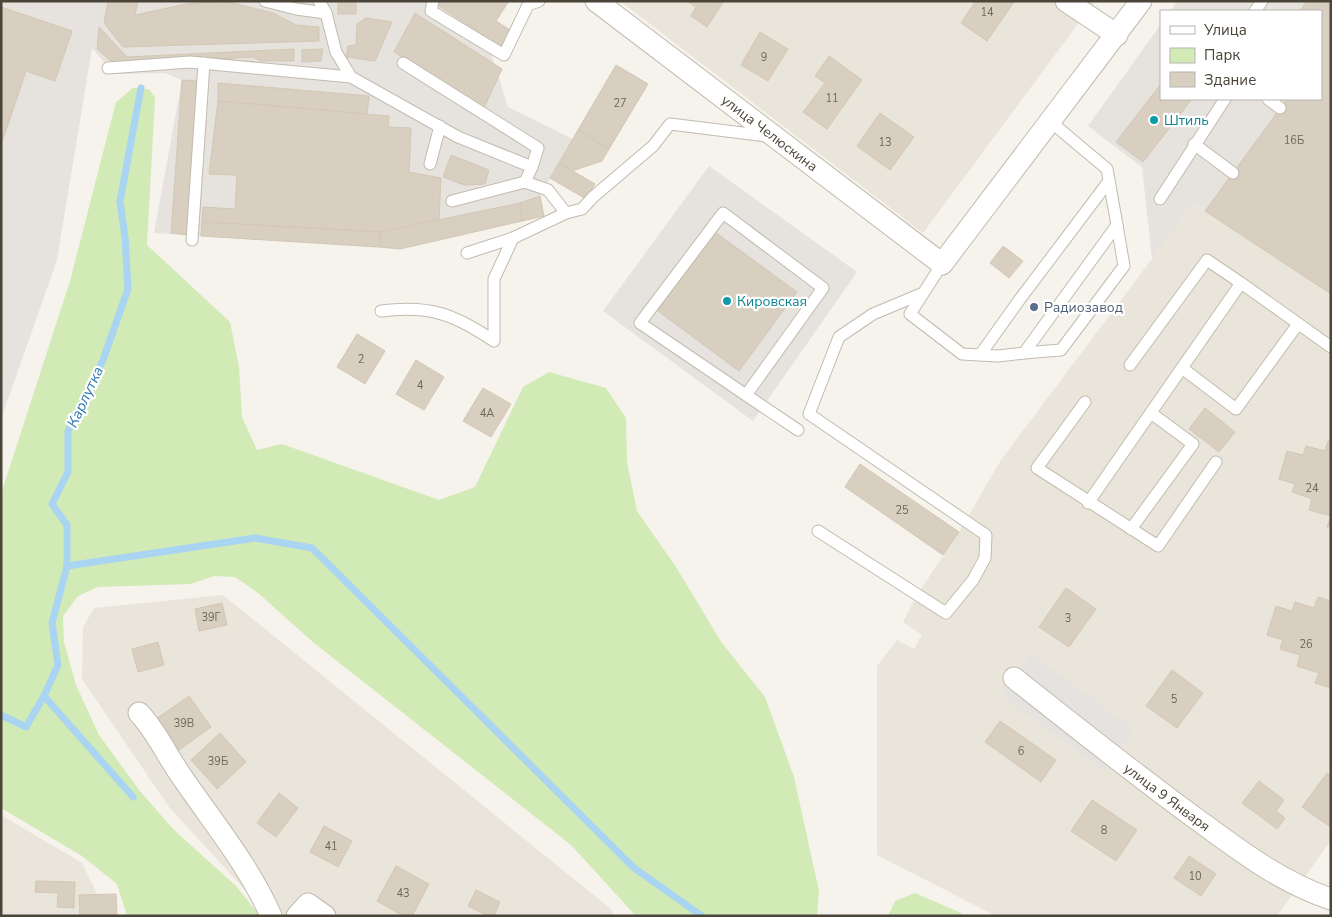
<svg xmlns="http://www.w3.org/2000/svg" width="1332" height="917" font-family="'Nunito Sans',sans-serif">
	<rect width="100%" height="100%" fill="#f6f3ec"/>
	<g fill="#eae5da">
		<polygon points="620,1 1095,1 923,233"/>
		<polygon points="1194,203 1331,294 1331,840 1277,916 996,916 877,855 877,666 897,640 914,649 922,635 903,622 917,595 959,532 1001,460"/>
		<polygon points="223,595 611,909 614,916 269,916 169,807 82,679 83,627 94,608"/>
		<polygon points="1,815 82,863 108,916 1,916"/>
	</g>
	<g fill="#e6e2dd">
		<polygon points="1,1 475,1 508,107 573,139 540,196 544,216 400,249 154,233 182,80 165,73 114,74 92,48 57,260 1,419"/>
		<polygon points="1177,1 1331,1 1331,294 1194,203 1152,259 1142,167 1088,126 1161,24 1161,99 1321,99 1321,11 1170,11"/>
		<polygon points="709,166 857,272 753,421 603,311"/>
	</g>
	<g fill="#d2eab5">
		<polygon points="133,88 149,89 155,98 147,245 230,322 239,367 242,417 257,450 282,444 439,500 475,487 523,387 549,372 606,388 626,418 627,462 637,511 676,567 722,643 765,697 794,777 819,891 817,916 636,916 571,845 314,643 258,593 235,577 214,576 191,584 98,587 78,596 63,616 64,642 76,685 99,735 139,790 174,830 236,886 260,916 127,916 117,884 82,856 1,808 1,494 70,281 116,102"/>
		<polygon points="915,893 959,912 965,916 888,916 895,901"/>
	</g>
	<polygon fill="#e5e3e0" points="1031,654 1134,729 1104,771 1001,696"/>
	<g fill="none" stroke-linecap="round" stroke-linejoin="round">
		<g stroke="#a9d4f2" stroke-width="7">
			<polyline points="67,566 255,538 312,548 634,868 702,916"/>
			<polyline points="44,696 133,797"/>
			<polyline points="1,715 26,727 44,696 58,665 52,623 67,566 67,525 52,504 68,472 68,431 103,360 128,289 125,237 120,201 141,88"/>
		</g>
	</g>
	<g fill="#d8cfc1" stroke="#d3c7b4">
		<polygon points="108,1 138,1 135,15 186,4 225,1 273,13 296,25 319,27 319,41 123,47 104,23"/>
		<rect x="338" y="1" width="18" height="13"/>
		<polygon points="440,1 509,1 496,21 512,31 501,47 438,5"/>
		<polygon points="687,1 724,1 707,27 691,16 696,7"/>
		<polygon points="973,1 1014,2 987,41 961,23 975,2"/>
		<polygon points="1307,1 1331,1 1331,294 1205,211 1287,99 1321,99 1321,11 1300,11"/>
		<polygon points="1,7 72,31 55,81 26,71 1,145"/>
		<polygon points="415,13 502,69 484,108 394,52"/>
		<polygon points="366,18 392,22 375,61 346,57 348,46 356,45 357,24"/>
		<polygon points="99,27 127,57 294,49 294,61 261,61 253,57 115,65 97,49"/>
		<polygon points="760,32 788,49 768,81 741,65"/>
		<polygon points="323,49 321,61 302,62 302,50"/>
		<polygon points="829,56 862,80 827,129 803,112 825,83 815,76"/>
		<polygon points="616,65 648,84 609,149 578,130"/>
		<polygon points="182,80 200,81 189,235 171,233"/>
		<polygon points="218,83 369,96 367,114 218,101"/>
		<polygon points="1161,84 1161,99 1192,99 1143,162 1116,142"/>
		<polygon points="218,101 389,116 388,127 411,128 409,172 441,178 439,221 380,232 202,222 203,207 235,209 237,175 209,174"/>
		<polygon points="880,113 914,137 890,170 857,146"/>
		<polygon points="578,130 609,149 602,161 572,171 559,163"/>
		<polygon points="451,155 489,170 485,184 464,185 443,177"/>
		<polygon points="559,163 595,184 586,199 550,178"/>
		<polygon points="540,196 544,216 522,221 520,203"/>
		<polygon points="520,203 522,221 400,249 380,247 380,232"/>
		<polygon points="202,222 380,232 380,247 201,236"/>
		<polygon points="715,232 797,292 739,371 658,311"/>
		<polygon points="1003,246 1023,261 1009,278 990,263"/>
		<polygon points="357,334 385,351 365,384 337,367"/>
		<polygon points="416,360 444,377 424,410 396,394"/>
		<polygon points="483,388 511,404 491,437 463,421"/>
		<polygon points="1205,408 1235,432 1219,452 1189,429"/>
		<polygon points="1328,441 1331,442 1331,527 1327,527 1331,516 1309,510 1312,499 1292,492 1295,484 1279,479 1287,451 1303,455 1306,446 1325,451"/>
		<polygon points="860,464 959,532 943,555 845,487"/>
		<polygon points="1066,588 1096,609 1069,647 1039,627"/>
		<polygon points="1318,597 1331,601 1331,688 1315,683 1319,673 1297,666 1300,655 1280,649 1283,640 1267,635 1276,606 1292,611 1295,602 1314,608"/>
		<polygon points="222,603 227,625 199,631 195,609"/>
		<polygon points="158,642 164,665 138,672 132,649"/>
		<polygon points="1172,670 1203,693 1177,728 1146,706"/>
		<polygon points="189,696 211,727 179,750 156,719"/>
		<polygon points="1000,721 1056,760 1041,782 985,742"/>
		<polygon points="220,733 246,762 217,789 191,760"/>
		<polygon points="1327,773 1331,776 1331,823 1329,826 1302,807"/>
		<polygon points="1259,781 1284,800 1276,811 1285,818 1277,829 1242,803"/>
		<polygon points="279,793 298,808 276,837 257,823"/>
		<polygon points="1092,800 1137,830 1116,861 1071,831"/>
		<polygon points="324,826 352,841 338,867 310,852"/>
		<polygon points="1189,856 1216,874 1201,896 1174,878"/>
		<polygon points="396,866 429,884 412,916 403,916 377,901"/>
		<polygon points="36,881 75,882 74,908 57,907 58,893 35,892"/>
		<polygon points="476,890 500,902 494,916 488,916 468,906"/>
		<polygon points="116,894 117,916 80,916 79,895"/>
	</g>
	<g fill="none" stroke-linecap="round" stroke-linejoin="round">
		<g stroke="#c2bbae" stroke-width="13">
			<g id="lane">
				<polyline points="265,1 296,9 326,13"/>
				<polyline points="319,1 326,13 336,52 351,77"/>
				<polyline points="433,1 431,11 504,55 528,5 539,1"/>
				<polyline points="1255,11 1262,1"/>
				<polyline points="403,63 538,148 532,167"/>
				<polyline points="108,68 190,62 351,77 458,137 532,167 525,182 548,190 566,213 582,209 593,197 653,146 670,124 767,136"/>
				<polyline points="1268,99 1280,108"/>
				<polyline points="1194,144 1233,173"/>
				<polyline points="430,164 440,126"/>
				<polyline points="1160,199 1225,99"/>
				<polyline points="452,201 525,182"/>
				<polyline points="192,240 204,63"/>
				<polyline points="467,253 513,238 566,213"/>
				<polyline points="942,264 910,314 962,354 998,356 1024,353 1117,225 1107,169 1051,122"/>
				<path d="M381 311C430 305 454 314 494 341V279L513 238"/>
				<polyline points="1024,353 1061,350 1124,266 1117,225"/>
				<polyline points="980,355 1020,299 1109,181"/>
				<polyline points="1130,365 1207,260 1241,283"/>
				<polyline points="1182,368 1236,409 1298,324"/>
				<polyline points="746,395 640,323 723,213 823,288 746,395 798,430"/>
				<polyline points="1085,402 1037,468 1158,546 1216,462"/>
				<polyline points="1088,503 1241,283 1331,347"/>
				<polyline points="1131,529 1193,444 1151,413"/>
				<polyline points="818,531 946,613 973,580 985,558 986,535 809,414 839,337 873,314 921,294"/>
			</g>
		</g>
		<g stroke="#c2bbae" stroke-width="23">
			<g id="street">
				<path id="s1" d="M596 1 942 264 1141 1"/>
				<polyline points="1066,1 1117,35"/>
				<path id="s2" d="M1014 678C1072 724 1131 771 1191 815 1235 847 1279 882 1331 899"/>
				<path d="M139 713C157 732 167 756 182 777 212 821 250 867 271 916"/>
				<polyline points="297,916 308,904 325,916"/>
			</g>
		</g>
		<use href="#lane" stroke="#fff" stroke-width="11"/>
		<use href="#street" stroke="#fff" stroke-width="21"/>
	</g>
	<g fill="#0f9aa8" stroke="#fff" stroke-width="2">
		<circle cx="1154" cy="120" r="5"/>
		<circle cx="727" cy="301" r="5"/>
	</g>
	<circle fill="#5c6f8a" stroke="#fff" stroke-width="2" cx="1034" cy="307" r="5"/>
	<g text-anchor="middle" stroke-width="4.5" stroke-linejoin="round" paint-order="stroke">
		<g font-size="11" fill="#6e675b">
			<text x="987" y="16">14</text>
			<text x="764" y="61">9</text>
			<text x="832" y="102">11</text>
			<text x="620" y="107">27</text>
			<text x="1294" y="144">16Б</text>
			<text x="885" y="146">13</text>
			<text x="361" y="363">2</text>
			<text x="420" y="389">4</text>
			<text x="487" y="417">4А</text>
			<text x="1312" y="492">24</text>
			<text x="902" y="514">25</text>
			<text x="211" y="621">39Г</text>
			<text x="1068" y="622">3</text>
			<text x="1306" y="648">26</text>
			<text x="1174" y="703">5</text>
			<text x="184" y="727">39В</text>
			<text x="1021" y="755">6</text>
			<text x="218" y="765">39Б</text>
			<text x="1104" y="834">8</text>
			<text x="331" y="850">41</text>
			<text x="1195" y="880">10</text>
			<text x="403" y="897">43</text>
		</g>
		<g font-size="14" fill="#0d838f" stroke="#fff" text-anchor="start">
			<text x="1164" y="125">Штиль</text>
			<text x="737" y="306">Кировская</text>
		</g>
		<g font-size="14" fill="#4b4439" stroke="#fff">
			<text dy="5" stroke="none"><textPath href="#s1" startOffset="218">улица Челюскина</textPath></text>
			<text dy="5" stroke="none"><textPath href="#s2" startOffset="194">улица 9 Января</textPath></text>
		</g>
		<g font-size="14" fill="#4e5e75" stroke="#fff" text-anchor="start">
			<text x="1044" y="312">Радиозавод</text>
		</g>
		<g font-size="15" font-style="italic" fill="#2e7ab2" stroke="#fff">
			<text transform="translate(85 397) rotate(-65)" y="5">Карлутка</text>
		</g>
	</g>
	<rect width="1332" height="917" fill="none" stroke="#4b4439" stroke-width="5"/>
	<rect x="1160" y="10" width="162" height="90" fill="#ffffff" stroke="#b7b4b0"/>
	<rect x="1170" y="26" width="25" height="8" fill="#ffffff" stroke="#b7b4b0"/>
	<text x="1204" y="35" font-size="15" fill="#4b4439">Улица</text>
	<rect x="1170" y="48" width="25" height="15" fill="#d2eab5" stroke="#b7b4b0"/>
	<text x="1204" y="60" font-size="15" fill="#4b4439">Парк</text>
	<rect x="1170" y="72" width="25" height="15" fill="#d8cfc1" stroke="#b7b4b0"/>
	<text x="1204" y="85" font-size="15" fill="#4b4439">Здание</text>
</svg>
